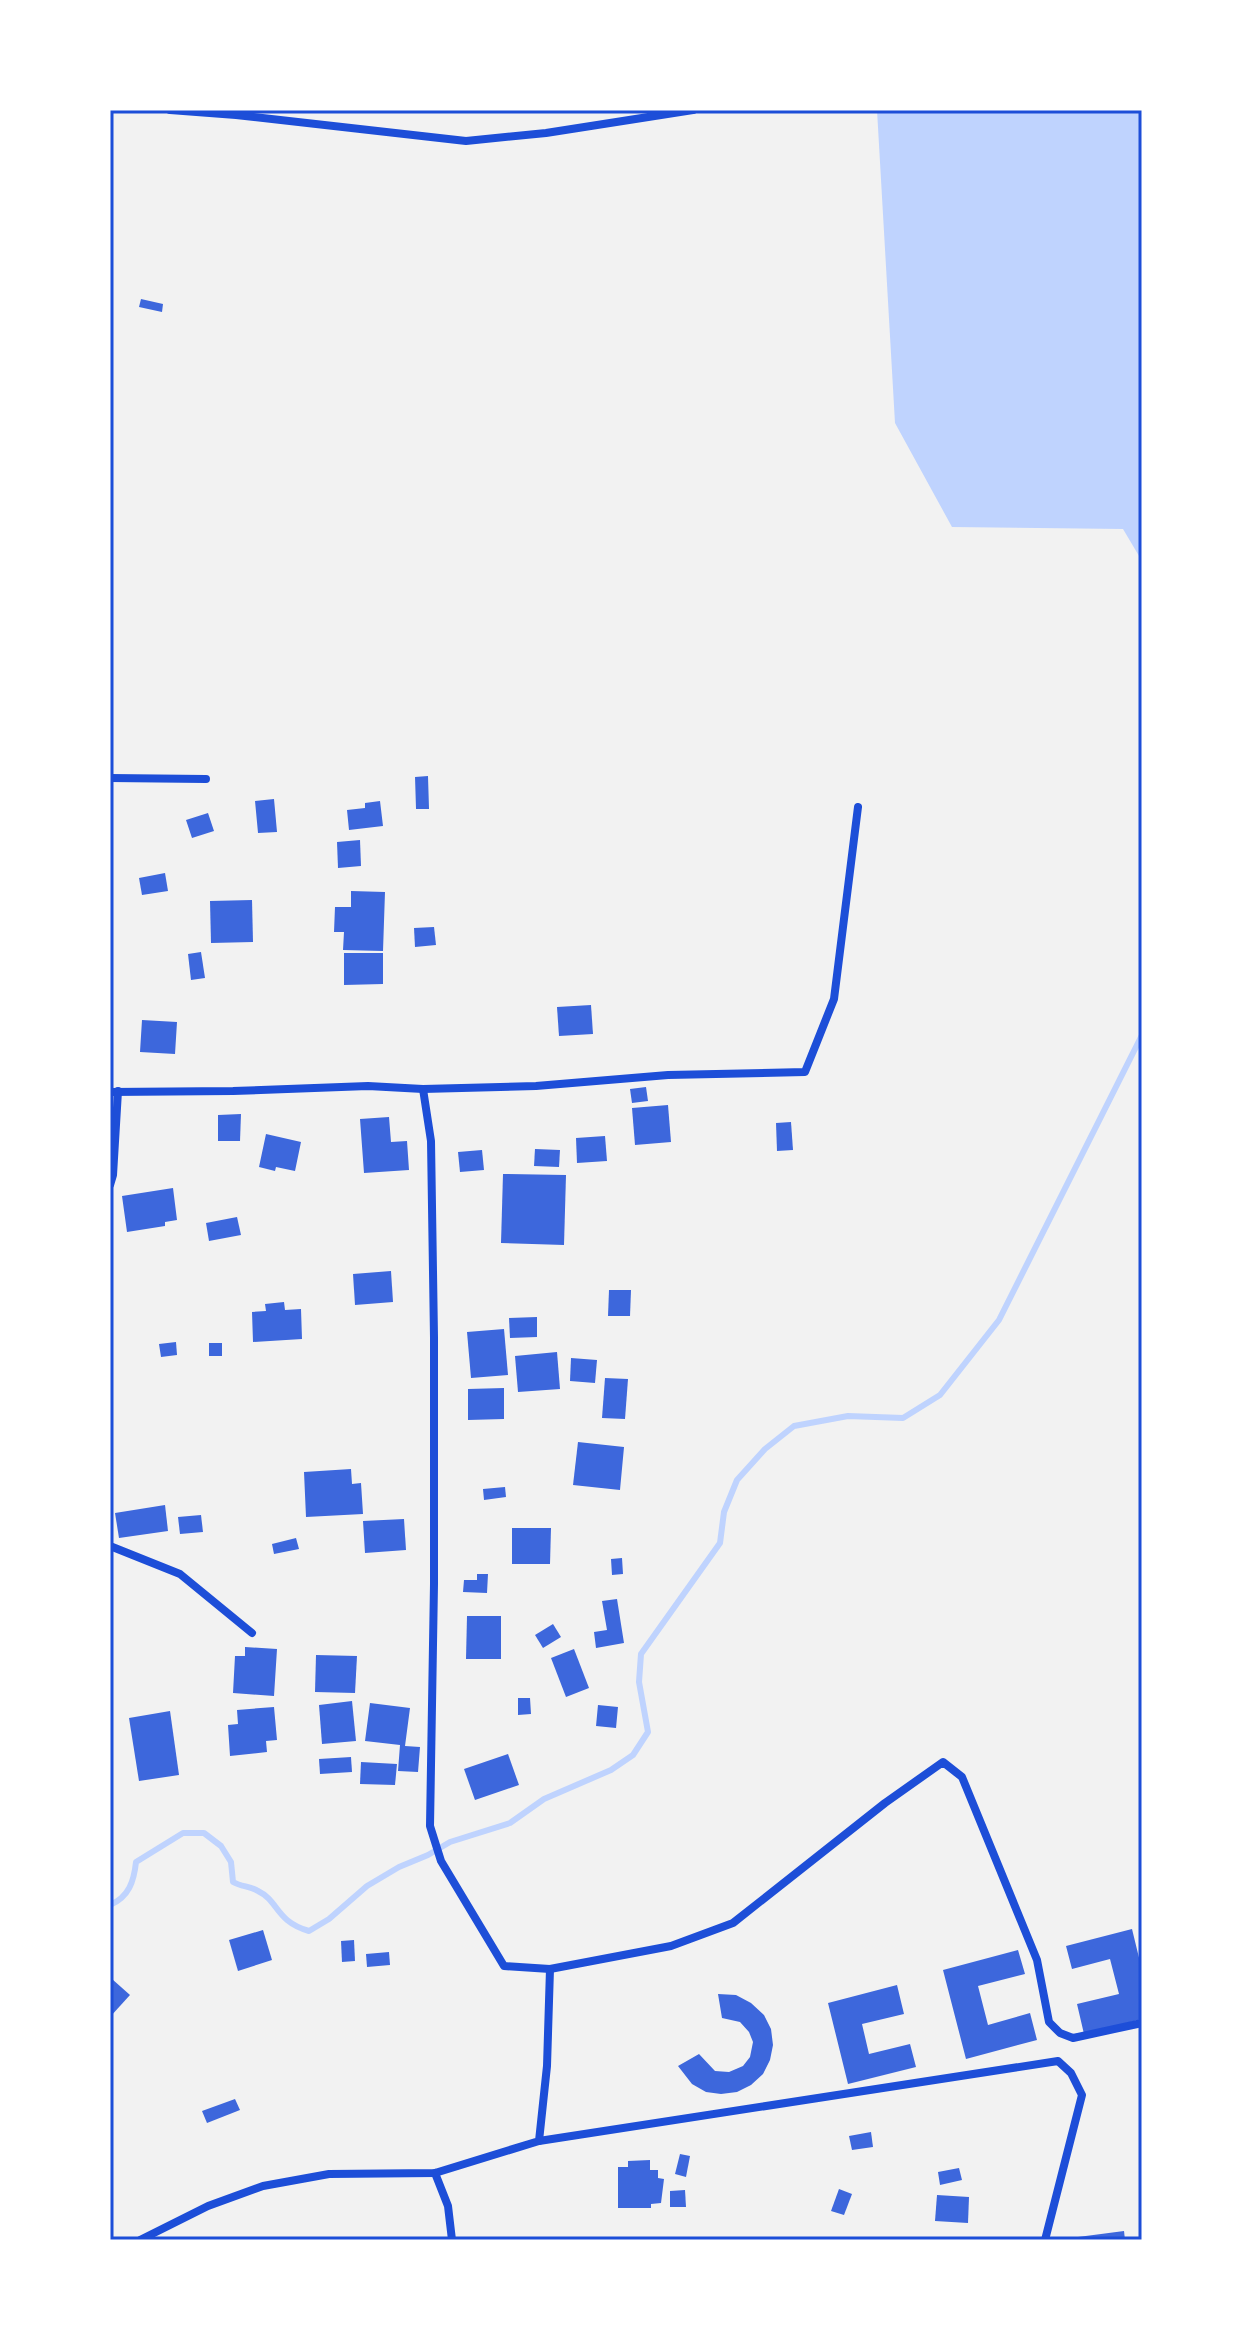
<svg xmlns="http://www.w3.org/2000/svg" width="1252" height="2350" font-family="Ubuntu,sans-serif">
	<rect width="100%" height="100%" fill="#f2f2f2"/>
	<polygon fill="#bfd3fe" points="877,110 1142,110 1142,561 1123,529 952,527 895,423"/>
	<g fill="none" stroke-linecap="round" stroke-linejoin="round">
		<path stroke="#bfd3fe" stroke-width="6" d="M110 1905C129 1897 134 1881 136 1862L183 1833H204L221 1846 231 1862 233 1882C242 1887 250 1886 258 1891 279 1901 275 1921 309 1931L329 1919 367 1886 399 1867 428 1855 450 1842 510 1823 544 1799 611 1770 633 1755 648 1732 639 1682 641 1654 720 1543 724 1512 737 1480 765 1449 794 1426 848 1416 903 1418 940 1395 999 1320 1142 1035"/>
	</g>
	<g fill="#3d67dc">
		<polygon points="141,299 163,304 162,312 139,307"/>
		<polygon points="428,776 429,809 416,809 415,777"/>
		<polygon points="274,799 277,832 258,833 255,801"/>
		<polygon points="380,801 383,826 349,830 347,810 365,808 365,803"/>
		<polygon points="208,813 214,831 192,838 186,820"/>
		<polygon points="360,840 361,866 338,868 337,842"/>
		<polygon points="165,873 168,891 142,895 139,878"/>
		<polygon points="351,891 385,892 383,951 343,950 344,932 334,932 335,907 351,907"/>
		<polygon points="252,900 253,942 211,943 210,901"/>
		<polygon points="434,927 436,945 415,947 414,928"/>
		<polygon points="201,952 205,978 191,980 188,954"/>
		<polygon points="344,953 383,953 383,984 344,985"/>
		<polygon points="591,1005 593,1034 559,1036 557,1007"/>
		<polygon points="142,1020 177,1022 175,1054 140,1052"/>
		<polygon points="646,1087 648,1101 632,1103 630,1089"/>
		<polygon points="668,1105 671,1142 635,1145 632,1108"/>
		<polygon points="241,1114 240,1141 218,1141 218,1115"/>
		<polygon points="389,1117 391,1142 407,1141 409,1170 364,1173 360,1119"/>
		<polygon points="791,1122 793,1150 777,1151 776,1123"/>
		<polygon points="266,1134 301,1142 295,1171 276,1167 275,1171 259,1167"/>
		<polygon points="605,1136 607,1161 577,1163 576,1138"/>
		<polygon points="535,1149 560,1150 559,1167 534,1166"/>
		<polygon points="482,1150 484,1170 460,1172 458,1152"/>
		<polygon points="503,1174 566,1175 564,1245 501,1243"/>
		<polygon points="173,1188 177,1220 165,1222 165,1226 127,1232 122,1196"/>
		<polygon points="237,1217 241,1235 209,1241 206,1223"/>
		<polygon points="391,1271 393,1302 355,1305 353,1274"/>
		<polygon points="609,1290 631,1290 630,1316 608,1316"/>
		<polygon points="284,1302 285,1310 301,1309 302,1339 253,1342 252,1312 266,1311 265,1304"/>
		<polygon points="537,1317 537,1337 510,1338 509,1318"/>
		<polygon points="504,1329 508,1375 471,1378 467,1332"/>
		<polygon points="176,1342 177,1355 161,1357 159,1344"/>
		<rect x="209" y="1343" width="13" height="13"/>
		<polygon points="557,1352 560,1389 518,1392 515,1356"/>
		<polygon points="571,1358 597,1360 595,1383 570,1381"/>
		<polygon points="605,1378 628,1379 625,1419 602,1418"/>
		<polygon points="504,1388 504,1419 468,1420 468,1389"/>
		<polygon points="578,1442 624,1447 620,1490 573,1485"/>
		<polygon points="351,1469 352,1484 361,1483 363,1514 306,1517 304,1472"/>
		<polygon points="505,1487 506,1497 484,1500 483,1489"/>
		<polygon points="165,1505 168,1531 119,1538 115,1513"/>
		<polygon points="201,1515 203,1532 180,1534 178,1517"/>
		<polygon points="404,1519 406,1550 365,1553 363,1521"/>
		<polygon points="512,1528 551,1528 550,1564 512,1564"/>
		<polygon points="296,1538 299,1549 274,1554 272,1544"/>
		<polygon points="622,1558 623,1574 612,1575 611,1559"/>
		<polygon points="477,1574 488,1574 487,1593 463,1592 464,1580 477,1580"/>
		<polygon points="617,1599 624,1643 596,1648 594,1632 607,1630 602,1601"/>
		<polygon points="467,1616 501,1616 501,1659 466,1659"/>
		<polygon points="553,1624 561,1637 543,1648 535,1635"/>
		<polygon points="245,1647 277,1649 274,1696 233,1693 235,1656 245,1656"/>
		<polygon points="574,1649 589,1688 566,1697 551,1658"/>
		<polygon points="316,1655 357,1656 355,1693 315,1692"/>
		<polygon points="518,1698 530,1698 531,1714 518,1715"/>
		<polygon points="352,1701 356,1741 322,1744 319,1705"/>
		<polygon points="370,1703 410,1708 405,1746 420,1747 418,1772 398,1771 400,1745 365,1741"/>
		<polygon points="598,1705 618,1707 616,1728 596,1726"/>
		<polygon points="274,1707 277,1740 266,1741 267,1752 230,1756 228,1725 238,1724 237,1710"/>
		<polygon points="170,1711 179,1775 139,1781 129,1718"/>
		<polygon points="508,1754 519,1785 475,1800 464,1769"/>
		<polygon points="351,1757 352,1772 320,1774 319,1759"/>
		<polygon points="361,1762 397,1764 395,1785 360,1784"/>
		<polygon points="1132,1929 1142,1970 1142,2019 1084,2034 1077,2004 1119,1994 1110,1959 1072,1969 1066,1946"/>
		<polygon points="263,1930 272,1960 238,1971 229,1940"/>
		<polygon points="354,1940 355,1961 342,1962 341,1941"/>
		<polygon points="1018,1950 1025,1974 978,1986 988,2025 1030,2013 1037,2040 966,2059 943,1970"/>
		<polygon points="389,1952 390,1965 367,1967 366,1954"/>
		<polygon points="112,1979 130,1995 110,2017 110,1981"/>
		<polygon points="897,1985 904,2014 862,2024 869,2054 910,2044 916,2067 848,2084 828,2003"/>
		<polygon points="718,1994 736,1995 751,2003 764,2015 771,2029 773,2045 770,2060 763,2074 751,2085 737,2092 721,2094 706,2092 692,2084 678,2066 699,2054 715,2071 729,2072 743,2066 750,2057 753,2042 749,2032 740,2022 722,2018"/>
		<polygon points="235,2099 240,2110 207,2123 202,2111"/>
		<polygon points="871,2132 873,2147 852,2150 849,2136"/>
		<polygon points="680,2154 690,2156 686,2177 675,2174"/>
		<polygon points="650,2160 650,2170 658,2170 658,2178 664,2179 661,2203 651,2204 651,2208 618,2208 618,2167 628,2167 628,2161"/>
		<polygon points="959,2168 962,2180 940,2185 938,2172"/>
		<polygon points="839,2189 852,2194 844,2215 831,2211"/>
		<polygon points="685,2190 686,2207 670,2207 670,2191"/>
		<polygon points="937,2195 969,2197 968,2223 935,2221"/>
		<polygon points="1124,2231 1125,2240 1079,2240 1078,2237"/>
	</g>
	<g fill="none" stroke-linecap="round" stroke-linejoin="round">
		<g stroke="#1d4ed8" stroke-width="8">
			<polyline points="170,110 236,115 466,141 546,133 693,110"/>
			<polyline points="110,778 206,779"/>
			<polyline points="110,1092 233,1091 368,1086 423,1089 536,1086 668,1075 805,1072 834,999 858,807"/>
			<polyline points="110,1185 113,1175 118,1091"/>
			<polyline points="110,1546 180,1574 252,1633"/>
			<polyline points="550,1969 671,1946 733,1923 885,1803 943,1762 962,1777 1037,1960 1049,2022 1060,2033 1073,2038 1142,2023"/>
			<polyline points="539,2141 1058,2061 1071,2073 1082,2095 1045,2240"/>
			<polyline points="435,2173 448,2206 452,2240"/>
			<polyline points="140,2240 208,2206 263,2186 329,2174 435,2173 539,2141 547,2066 550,1969 504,1966 441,1861 430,1826 434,1584 434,1337 431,1141 423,1089"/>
		</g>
	</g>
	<rect width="1252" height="2350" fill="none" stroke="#ffffff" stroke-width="224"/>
	<rect x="112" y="112" width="1028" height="2126" fill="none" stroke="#1d4ed8" stroke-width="3"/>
</svg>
